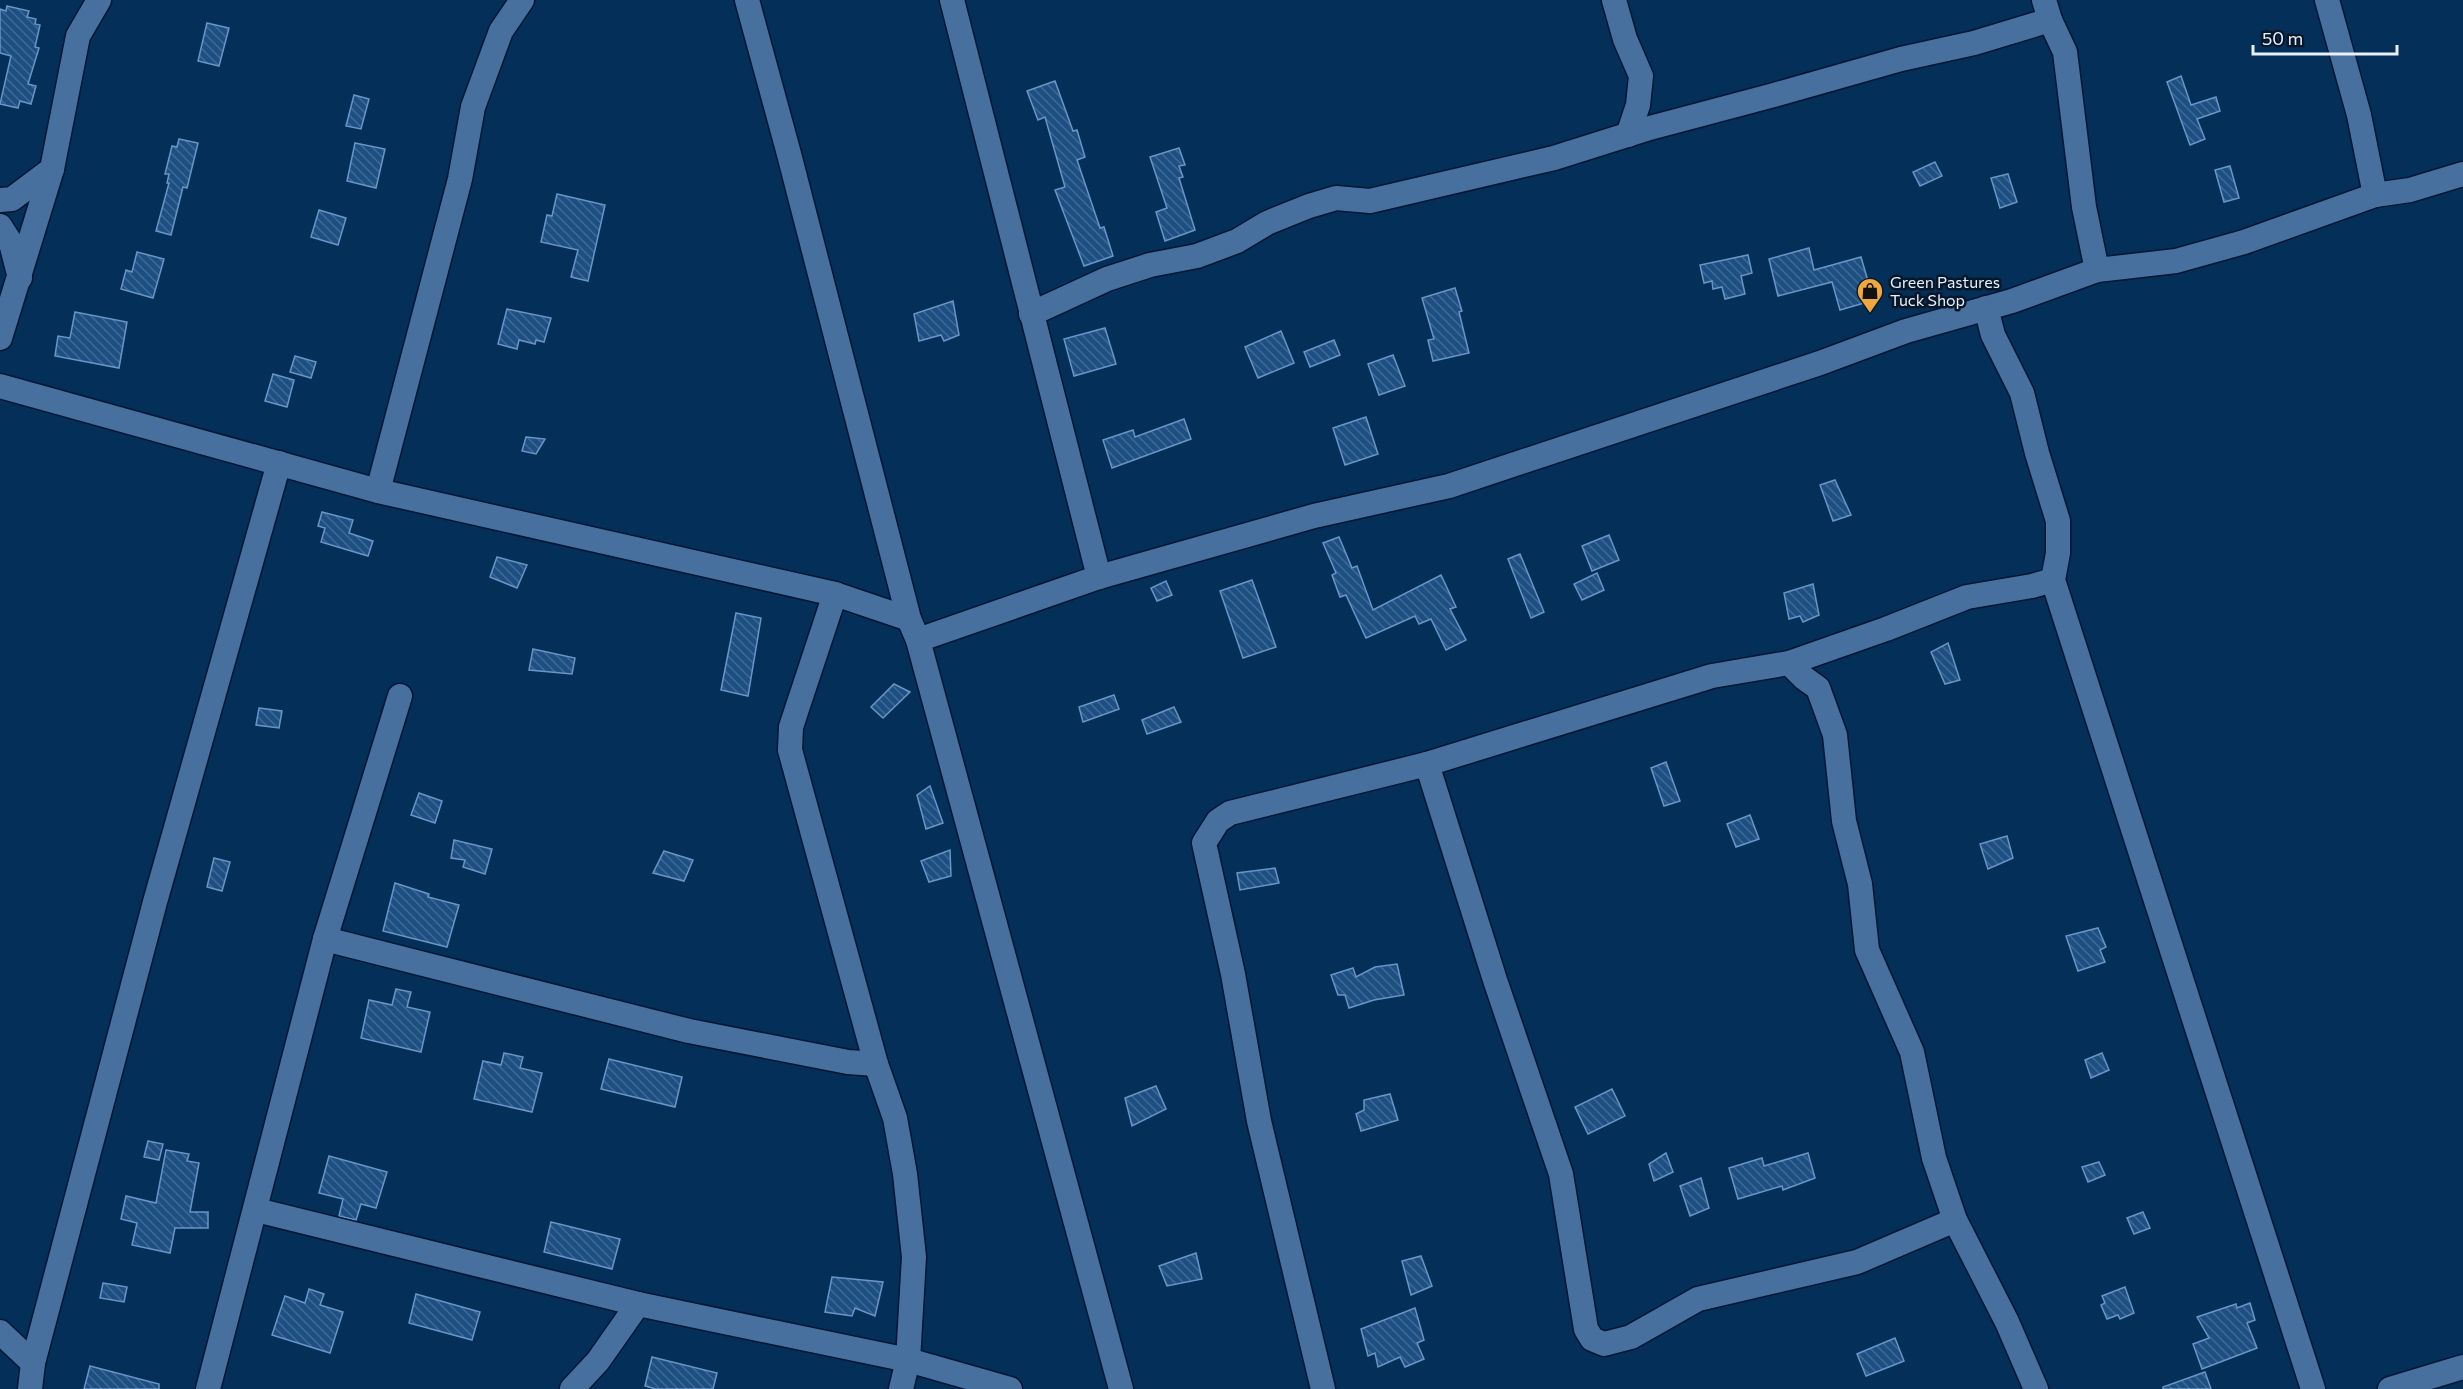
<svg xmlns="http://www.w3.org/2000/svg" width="2463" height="1389" font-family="Commissioner,sans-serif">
	<defs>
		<pattern id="building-back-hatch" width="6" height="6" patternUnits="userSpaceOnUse" patternTransform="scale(1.5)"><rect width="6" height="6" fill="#1d4f83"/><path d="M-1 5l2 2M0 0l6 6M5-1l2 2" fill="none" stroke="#3e6995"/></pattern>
	</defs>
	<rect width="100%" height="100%" fill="#032f58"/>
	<g fill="url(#building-back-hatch)" stroke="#6a95c6" stroke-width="1.5">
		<polygon points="7,6 29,11 27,17 36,19 35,24 40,25 35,47 39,48 28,84 36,86 31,104 20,101 18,108 0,104 11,56 0,53 0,9 6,11"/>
		<polygon points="207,23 229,28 219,66 198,61"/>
		<polygon points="2181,76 2191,105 2216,97 2220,111 2197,119 2205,139 2190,145 2167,82"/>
		<polygon points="1055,81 1073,131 1077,130 1085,157 1077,160 1100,228 1104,227 1113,256 1084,266 1055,190 1065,187 1045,117 1038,120 1027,91"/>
		<polygon points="354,95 369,99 361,129 346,126"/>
		<polygon points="179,139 198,143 187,188 183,187 171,235 156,231 169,183 167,183 169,174 165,174 172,146 177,147"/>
		<polygon points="355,143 385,149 376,188 347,181"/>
		<polygon points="1179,148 1185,165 1179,166 1183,177 1179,178 1195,230 1165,241 1156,212 1167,208 1150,157"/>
		<polygon points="1935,162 1942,176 1920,186 1913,172"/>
		<polygon points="2230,166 2239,198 2224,202 2215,170"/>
		<polygon points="2008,174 2017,202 2000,208 1991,178"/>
		<polygon points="557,194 605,205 588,281 571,277 578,250 541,242 547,215 552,216"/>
		<polygon points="319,210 346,218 338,245 311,237"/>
		<polygon points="1809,248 1814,270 1861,257 1872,295 1869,296 1871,301 1840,310 1832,282 1778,296 1769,259"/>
		<polygon points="137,252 164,259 153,298 121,289 126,270 132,272"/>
		<polygon points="1748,255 1752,273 1741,276 1745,294 1725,299 1722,287 1713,289 1712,281 1704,283 1700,265"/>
		<polygon points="1455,288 1462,311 1459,312 1469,353 1433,361 1428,340 1434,339 1422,298"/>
		<polygon points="953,301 959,335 944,341 941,335 919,341 914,314"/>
		<polygon points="507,309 551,318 544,342 536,340 535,344 519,340 517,349 498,344"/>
		<polygon points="75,312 127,322 119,368 55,356 58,336 70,338"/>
		<polygon points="1105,328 1116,364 1074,376 1064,339"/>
		<polygon points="1281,331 1294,363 1258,378 1245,347"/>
		<polygon points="1334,340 1340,355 1310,367 1304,352"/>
		<polygon points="1393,355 1405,386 1379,395 1368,364"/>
		<polygon points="295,356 316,362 311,378 290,372"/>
		<polygon points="273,374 294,380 287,407 265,401"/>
		<polygon points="1366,417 1378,454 1345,465 1333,428"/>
		<polygon points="1184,419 1191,439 1112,468 1103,440 1133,430 1135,437"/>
		<polygon points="526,437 545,439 536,454 522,451"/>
		<polygon points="1835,480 1851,515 1833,521 1820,485"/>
		<polygon points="322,512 353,520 349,533 373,541 368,556 321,542 325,528 318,526"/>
		<polygon points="1609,535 1619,560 1592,571 1582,546"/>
		<polygon points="1339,537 1352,568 1357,566 1373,610 1441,575 1456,607 1450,609 1466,640 1446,650 1431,619 1419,624 1415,616 1366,638 1346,595 1340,597 1332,575 1336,573 1323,543"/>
		<polygon points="1520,554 1544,612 1531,618 1508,559"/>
		<polygon points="497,557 527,565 517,588 490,577"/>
		<polygon points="1597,573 1604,590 1582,600 1574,584"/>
		<polygon points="1252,580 1276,647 1243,658 1220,591"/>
		<polygon points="1166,581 1172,595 1157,601 1151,588"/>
		<polygon points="1813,584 1819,615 1803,622 1800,616 1789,619 1784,593"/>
		<polygon points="736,613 761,618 748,696 721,690"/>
		<polygon points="1948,643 1960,680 1945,684 1931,652"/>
		<polygon points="533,649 575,658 572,674 529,670"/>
		<polygon points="894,684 910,692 883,718 871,707"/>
		<polygon points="1114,695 1119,709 1083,722 1079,707"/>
		<polygon points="1174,707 1181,722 1147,734 1142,720"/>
		<polygon points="259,708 282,711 279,728 256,725"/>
		<polygon points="1666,762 1680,801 1664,806 1651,768"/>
		<polygon points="930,786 943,823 926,829 917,795"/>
		<polygon points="419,793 442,801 435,823 411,815"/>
		<polygon points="1750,815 1759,839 1736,847 1727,824"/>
		<polygon points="2007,836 2013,858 1988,869 1980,844"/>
		<polygon points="454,840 492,849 485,874 463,867 465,860 451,858"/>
		<polygon points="950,850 951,876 929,882 921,861"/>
		<polygon points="664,851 693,860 684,881 653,873"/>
		<polygon points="214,858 230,862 222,891 207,887"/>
		<polygon points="1275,868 1279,883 1240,890 1237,873"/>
		<polygon points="395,883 429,894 428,897 459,905 447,947 383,931"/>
		<polygon points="2098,928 2106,947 2100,950 2105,962 2078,971 2066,936"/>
		<polygon points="1397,964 1404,995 1374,1000 1349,1008 1345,995 1338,995 1331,975 1353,968 1356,977 1375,967"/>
		<polygon points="396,989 411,992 407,1007 430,1012 421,1052 361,1038 369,1000 392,1005"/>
		<polygon points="504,1053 523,1057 520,1068 542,1073 532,1112 474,1099 483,1061 501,1065"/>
		<polygon points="2102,1053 2109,1070 2091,1078 2085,1060"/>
		<polygon points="609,1059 682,1077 675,1107 601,1089"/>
		<polygon points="1156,1086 1166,1109 1132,1126 1125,1098"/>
		<polygon points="1612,1089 1625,1116 1588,1134 1575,1107"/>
		<polygon points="1390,1094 1398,1120 1361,1131 1356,1114 1364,1110 1364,1100"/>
		<polygon points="148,1141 163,1144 159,1160 144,1157"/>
		<polygon points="166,1150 189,1154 187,1161 199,1163 190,1212 208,1212 208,1228 175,1228 170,1253 132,1245 137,1223 121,1219 126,1196 156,1203"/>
		<polygon points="1666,1153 1673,1172 1654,1181 1649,1164"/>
		<polygon points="1808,1153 1815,1178 1783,1190 1782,1186 1738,1199 1729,1168 1762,1158 1764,1166"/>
		<polygon points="329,1156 387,1172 376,1208 361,1204 356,1220 339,1216 343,1199 319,1193"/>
		<polygon points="2099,1162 2105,1175 2088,1182 2082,1167"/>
		<polygon points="1701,1178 1709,1208 1690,1216 1680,1186"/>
		<polygon points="2143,1212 2150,1228 2134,1234 2127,1218"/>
		<polygon points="551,1222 620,1239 612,1269 544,1252"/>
		<polygon points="1196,1253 1202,1279 1167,1286 1159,1266"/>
		<polygon points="1421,1256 1432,1286 1411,1295 1402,1261"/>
		<polygon points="832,1277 883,1282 875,1316 855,1308 852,1316 825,1312"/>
		<polygon points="103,1283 127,1287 124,1302 100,1298"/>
		<polygon points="2125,1287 2134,1313 2120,1319 2118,1315 2107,1319 2101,1305 2105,1303 2102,1296"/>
		<polygon points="309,1289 324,1294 320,1305 343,1312 330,1353 272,1335 285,1296 305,1303"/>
		<polygon points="416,1294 480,1312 472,1340 409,1323"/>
		<polygon points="2250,1303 2255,1320 2247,1323 2257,1348 2202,1369 2193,1344 2209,1338 2197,1317 2236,1304 2237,1308"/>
		<polygon points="1415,1308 1424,1340 1417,1343 1424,1359 1405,1367 1400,1357 1378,1367 1375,1353 1368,1356 1361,1329"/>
		<polygon points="1895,1338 1904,1361 1866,1376 1857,1354"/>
		<polygon points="652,1357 717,1373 713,1389 656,1389 645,1386"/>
		<polygon points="90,1366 159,1384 159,1389 84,1389"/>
		<polygon points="2205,1372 2211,1389 2163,1389 2163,1387"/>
	</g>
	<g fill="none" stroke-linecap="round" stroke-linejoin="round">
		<g stroke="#001635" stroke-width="27">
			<g id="minor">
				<polyline points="747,0 789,154 909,619 918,640 1121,1389"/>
				<polyline points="952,0 1099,577"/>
				<polyline points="1614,0 1625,39 1641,76 1638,105 1628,135"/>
				<polyline points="2044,0 2050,20 2065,52 2084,207 2097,270"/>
				<polyline points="2327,0 2359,115 2375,195"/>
				<polyline points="0,200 12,199 52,169"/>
				<polyline points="0,226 11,243 20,278"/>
				<polyline points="1986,308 1993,335 2022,393 2037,453 2058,521 2058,553 2053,580 2313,1389"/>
				<polyline points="1031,314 1107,279 1150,265 1197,256 1237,241 1267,223 1309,206 1336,198 1370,201 1554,158 1646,129 1774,95 1901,59 1974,43 2050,20"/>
				<polyline points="0,338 52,169 78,36 99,0"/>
				<polyline points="0,386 378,491 835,594 909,619"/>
				<polyline points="378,491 460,179 473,107 501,31 522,0"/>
				<polyline points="835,594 791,727 790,750 876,1064 895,1118 905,1174 914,1257 908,1360 901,1389"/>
				<polyline points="918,640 1099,577 1314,516 1449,486 1820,363 1906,331 2012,301 2097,270 2176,261 2244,242 2375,195 2410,190 2463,174"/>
				<polyline points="1789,663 1804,678 1818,688 1835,735 1844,821 1860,884 1867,950 1912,1052 1934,1158 1955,1220 2007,1322 2036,1389"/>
				<polyline points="1427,764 1495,980 1561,1174 1586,1329 1592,1339 1604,1344 1631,1337 1698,1299 1857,1262 1955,1220"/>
				<polyline points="325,939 689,1031 848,1062 876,1064"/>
				<polyline points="256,1210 638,1304 908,1360 1010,1389"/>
				<polyline points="0,1332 33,1363"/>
				<polyline points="30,1389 33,1363 155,902 279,463"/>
				<polyline points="208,1389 325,939 400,696"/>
				<polyline points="572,1389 598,1361 638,1304"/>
				<polyline points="1323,1389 1259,1121 1233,974 1204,843 1218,821 1230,813 1427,764 1712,676 1789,663 1886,629 1967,597 2032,586 2053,580"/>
				<polyline points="2390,1389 2463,1367"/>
			</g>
		</g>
		<use href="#minor" stroke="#47709f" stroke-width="24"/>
	</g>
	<defs>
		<g id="shop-pin" transform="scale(1.35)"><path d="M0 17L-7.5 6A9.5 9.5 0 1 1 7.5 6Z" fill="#efa73e" stroke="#07172a"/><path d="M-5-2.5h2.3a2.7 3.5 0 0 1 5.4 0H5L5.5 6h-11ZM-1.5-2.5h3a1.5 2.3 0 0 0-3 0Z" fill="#111"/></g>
	</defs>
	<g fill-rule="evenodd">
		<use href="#shop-pin" x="1870" y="291"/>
	</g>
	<g text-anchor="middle" stroke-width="5" stroke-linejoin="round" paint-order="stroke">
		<g font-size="16" fill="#e7f0fb" stroke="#07172a" text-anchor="start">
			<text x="1890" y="288">Green Pastures<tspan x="1890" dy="18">Tuck Shop</tspan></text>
		</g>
	</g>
	<path d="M2253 45v9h144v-9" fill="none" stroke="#e7f0fb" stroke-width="3"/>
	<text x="2262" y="45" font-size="18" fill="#e7f0fb" stroke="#07172a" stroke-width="4.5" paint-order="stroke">50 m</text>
</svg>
